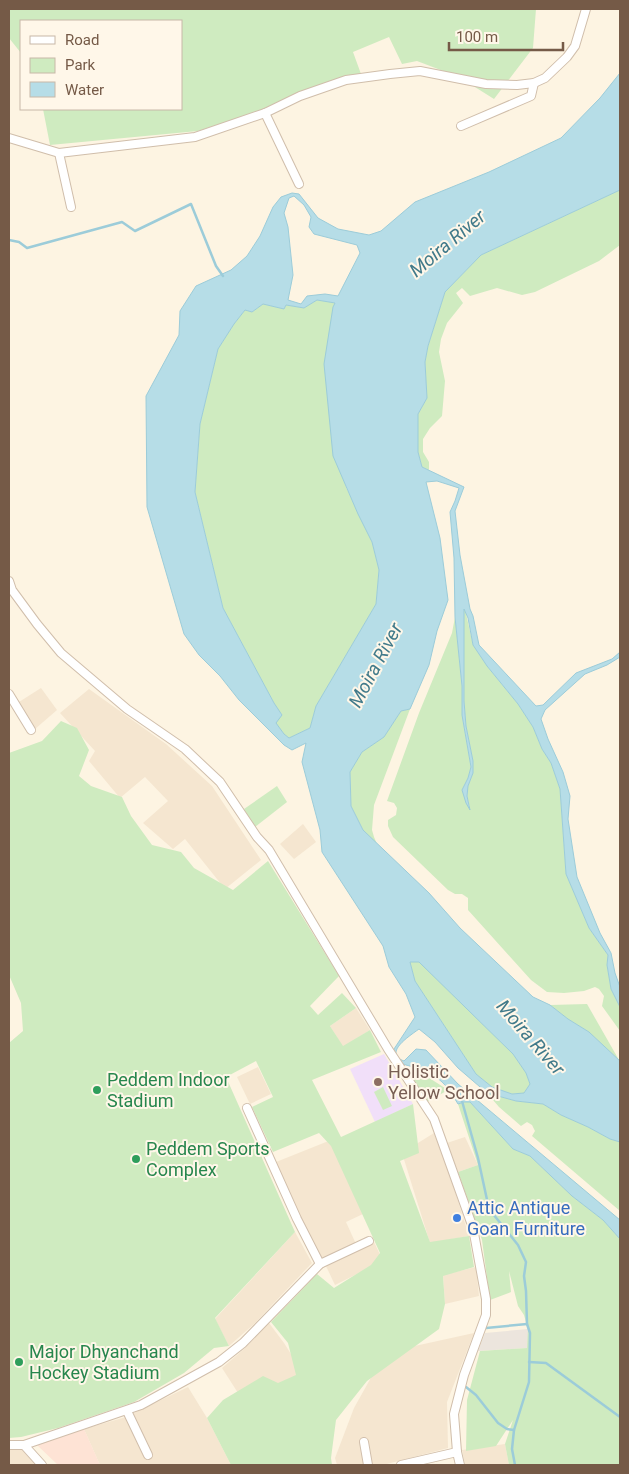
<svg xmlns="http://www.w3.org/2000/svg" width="629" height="1474" font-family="Roboto,sans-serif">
	<rect width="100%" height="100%" fill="#fdf4e2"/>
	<g fill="#f5e6d0">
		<polygon points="41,688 57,710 35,729 19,702"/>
		<polygon points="89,689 166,744 212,786 261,860 225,889 185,839 173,849 143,823 168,801 145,777 120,798 89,761 95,751 60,713"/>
		<polygon points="303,824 316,842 294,859 280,844"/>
		<polygon points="356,1008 370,1030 343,1047 330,1026"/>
		<polygon points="258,1067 271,1094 250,1104 237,1077"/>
		<polygon points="434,1133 451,1179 469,1236 430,1243 402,1153"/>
		<polygon points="465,1137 478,1165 458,1172 447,1143"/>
		<polygon points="331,1140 363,1214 346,1222 356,1244 321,1262 276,1162"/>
		<polygon points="295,1232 312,1263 254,1324 229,1346 215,1319"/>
		<polygon points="374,1242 383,1261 335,1285 326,1266"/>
		<polygon points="476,1267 479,1296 445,1304 443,1275"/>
		<polygon points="269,1323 284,1343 314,1390 258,1424 222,1368 244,1349"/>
		<polygon points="474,1333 447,1402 448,1448 383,1465 337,1465 335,1458 354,1408 387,1349 401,1349"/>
		<polygon points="188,1387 207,1418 231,1465 100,1465 84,1429 126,1417"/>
		<polygon points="505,1444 509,1465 465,1465 462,1450"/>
		<polygon points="9,1448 22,1448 37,1465 9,1465"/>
	</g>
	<polygon fill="#fee3d5" points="84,1429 100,1465 58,1465 36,1444"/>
	<polygon fill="#ece5dd" points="528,1329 528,1348 478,1351 485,1333"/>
	<polygon fill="#f1dff9" points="384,1054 413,1104 375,1122 350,1069"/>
	<g fill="#cfebc0">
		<polygon points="9,9 536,9 533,48 494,99 459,77 417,61 402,64 389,37 353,52 361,74 304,91 257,112 198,131 50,145 43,109 181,109 181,21 21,21 21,53 9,38"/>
		<polygon points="620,190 620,245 599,261 535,292 522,295 497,288 470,296 462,288 456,293 463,303 447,323 441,339 439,352 445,381 442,416 430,428 423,439 423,452 429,462 429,470 422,467 418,452 418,414 427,398 425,362 428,346 445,292 481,255"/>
		<polygon points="317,300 336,303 346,487 372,542 379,570 376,604 316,706 310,728 289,738 284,734 275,722 282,715 274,703 223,608 195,492 200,424 218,349 234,324 245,310 252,312 263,304 284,309 286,305 304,308"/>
		<polygon points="464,609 465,609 473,645 487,666 518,704 533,727 542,749 551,763 560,789 566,874 589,928 608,955 607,965 611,989 620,1007 620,1031 602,1006 604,996 599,989 595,987 584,991 564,993 547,992 531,980 468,910 468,898 462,894 455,894 448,890 393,837 388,826 388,820 396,815 397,808 394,803 387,801 419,713 452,633 455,617 462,686 462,715 471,767 468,778 462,790 470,808 467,796 468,786 473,773 473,761 466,726 464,701"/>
		<polygon points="410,709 374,805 372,830 374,837 377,844 363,830 351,806 350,772 362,752 384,737 401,711"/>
		<polygon points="61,721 77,728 89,750 79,776 91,786 122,797 131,816 152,845 181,852 194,868 233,890 268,861 339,976 310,1006 318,1015 342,993 356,1008 330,1026 343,1046 370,1030 381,1052 312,1080 341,1137 413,1104 419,1153 400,1161 430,1242 469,1236 474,1267 443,1276 445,1304 439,1329 367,1381 336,1420 331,1458 332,1465 231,1465 207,1418 223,1400 263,1376 278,1383 296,1375 288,1343 271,1322 317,1274 334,1288 371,1265 380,1253 331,1146 319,1133 273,1152 252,1107 273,1097 256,1061 226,1077 295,1232 215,1318 229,1346 214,1348 184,1373 134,1402 58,1428 21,1437 9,1438 9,1043 23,1031 21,1003 9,975 9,753 42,741"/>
		<polygon points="277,786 287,802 255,827 244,809"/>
		<polygon points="419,961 513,1054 526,1073 530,1084 524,1093 512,1094 492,1087 476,1074 415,981 410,962"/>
		<polygon points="587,1004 619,1060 589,1032 568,1019 550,1005"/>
		<polygon points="405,1067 423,1074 448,1090 427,1102"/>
		<polygon points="383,1087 392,1106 383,1110 374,1092"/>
		<polygon points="487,1093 516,1101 543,1104 561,1115 588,1127 610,1139 620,1142 620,1211 532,1136 535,1131 532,1125 527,1122 521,1126 499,1107"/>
		<polygon points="464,1102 470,1102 513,1149 530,1156 572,1196 603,1220 620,1239 620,1465 509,1465 505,1444 513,1420 496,1446 466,1451 467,1400 480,1351 527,1348 528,1329 524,1315 518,1306 509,1271 511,1292 490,1300 482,1240 458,1172 478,1165 458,1104"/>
	</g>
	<path fill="#b6dde7" stroke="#9cccd9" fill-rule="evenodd" d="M620 73V190L481 255 445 292 428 346 425 362 427 398 418 414V452L422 467 464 487 455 511 460 555 470 609 473 616 479 645 536 706 543 705 576 673 612 659 620 652V657L607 665 585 674 545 710 541 719 548 739 563 772 570 796 568 819 577 877 600 933 611 953 615 973 620 987V1007L611 989 607 965 608 955 589 928 566 874 560 789 551 763 542 749 533 727 518 704 487 666 473 645 468 618 464 609V701L466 726 473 761V773L468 786 467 796 470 810 466 803 462 790 468 778 471 767 462 715V686L455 617 454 558 450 512 455 501 459 488 437 481 426 482 440 538 448 600 437 631 429 665 410 709 401 711 384 737 362 752 350 772 351 806 363 830 429 893 460 928 533 997 550 1005 568 1019 589 1032 620 1061V1142L610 1139 588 1127 561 1115 543 1104 516 1101 487 1093 458 1068 435 1042 419 1029C411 1035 382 1053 404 1061L416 1049 426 1050 458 1084 620 1220V1239L603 1220 572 1196 530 1156 513 1149 470 1102H464L458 1104C449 1089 444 1081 428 1072 415 1064 403 1070 393 1054L394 1049 415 1017 406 994 389 967 383 946 322 852 320 830 302 762 306 743 292 750 284 745 239 700 220 676 199 655 184 634 147 507 146 396 179 335 180 311 196 286 231 270 247 256 260 236 273 207 281 197 292 193 299 194 318 218 338 229 369 235 381 231 415 202 489 172 561 138 600 98ZM294 196 304 205 311 217 309 227 314 234 357 245 360 253 338 296 325 294 307 296 301 304 288 300 293 275 288 227 284 213 289 198ZM317 300 335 303 333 307 324 364 333 456 358 514 372 542 379 570 376 604 316 706 310 728 289 738 284 734 276 723 282 715 274 703 223 608 195 492 200 424 218 349 234 324 245 310 252 312 263 304 284 309 286 305 304 308ZM410 962H419L513 1054 526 1073 530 1084 524 1093 512 1094 492 1087 476 1074 415 981Z"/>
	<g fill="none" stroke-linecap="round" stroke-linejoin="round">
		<g stroke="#9cccd9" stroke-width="2.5">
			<polyline points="9,240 19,242 27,248 122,222 135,231 191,204 216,266 223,276"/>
			<polyline points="462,1101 478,1158 489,1209 518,1245 526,1262 524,1276 526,1291 527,1324 530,1333 529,1382 514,1430 512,1449 515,1465"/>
			<polyline points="486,1328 527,1324"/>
			<polyline points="529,1362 546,1363 620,1417"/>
			<polyline points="466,1387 476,1395 498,1423 507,1429 514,1430"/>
		</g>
		<g stroke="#d0beab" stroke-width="10">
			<g id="minor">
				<polyline points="265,113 299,184"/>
				<polyline points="461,126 531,96 534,83"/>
				<polyline points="9,138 59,153 195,137 265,113 300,96 346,80 390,74 420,71 486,84 517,85 534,83 545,78 567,57 575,46 586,9"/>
				<polyline points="59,153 71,207"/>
				<polyline points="9,581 12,590 37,624 61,653 127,709 185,749 220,782 257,837 269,850 388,1049 434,1119 473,1228 486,1299 486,1315 464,1375 454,1414 457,1452 460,1465"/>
				<polyline points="9,694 31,730"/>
				<polyline points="247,1108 297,1219 320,1264"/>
				<polyline points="127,1411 148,1455"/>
				<polyline points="364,1442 368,1465"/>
				<polyline points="9,1445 24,1445 42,1465"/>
				<polyline points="24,1445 141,1405 219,1362 243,1343 320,1264 369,1241"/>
				<polyline points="401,1465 457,1452"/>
			</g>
		</g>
		<use href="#minor" stroke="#fff" stroke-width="8"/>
	</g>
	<circle fill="#8d6e63" stroke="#fff7e9" stroke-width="2" cx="378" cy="1082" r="5"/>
	<g fill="#2e9e5b" stroke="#fff7e9" stroke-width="2">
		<circle cx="97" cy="1090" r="5"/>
		<circle cx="136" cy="1159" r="5"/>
		<circle cx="19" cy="1362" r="5"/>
	</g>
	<circle fill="#3f7fe0" stroke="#fff7e9" stroke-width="2" cx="457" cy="1218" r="5"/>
	<g text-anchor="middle" stroke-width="4" stroke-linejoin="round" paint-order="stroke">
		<g font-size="18" fill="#785e54" stroke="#fff7e9" text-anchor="start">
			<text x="388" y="1078">Holistic<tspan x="388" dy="21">Yellow School</tspan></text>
		</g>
		<g font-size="18" fill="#27864d" stroke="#fff7e9" text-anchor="start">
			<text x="107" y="1086">Peddem Indoor<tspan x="107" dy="21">Stadium</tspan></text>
			<text x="146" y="1155">Peddem Sports<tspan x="146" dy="21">Complex</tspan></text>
			<text x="29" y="1358">Major Dhyanchand<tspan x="29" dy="21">Hockey Stadium</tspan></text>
		</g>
		<g font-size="18" fill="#366cbe" stroke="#fff7e9" text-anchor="start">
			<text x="467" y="1214">Attic Antique<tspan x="467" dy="21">Goan Furniture</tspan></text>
		</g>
		<g font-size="19" font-style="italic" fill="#417a8a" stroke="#fff7e9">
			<text transform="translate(447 243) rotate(-40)" y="7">Moira River</text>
			<text transform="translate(375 665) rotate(-62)" y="7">Moira River</text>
			<text transform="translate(531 1037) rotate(49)" y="7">Moira River</text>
		</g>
	</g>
	<rect width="629" height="1474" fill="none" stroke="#755a47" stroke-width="20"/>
	<rect x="20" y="20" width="162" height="90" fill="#fff7e9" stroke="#c8b8a8"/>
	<rect x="30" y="36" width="25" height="8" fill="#ffffff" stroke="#c8b8a8"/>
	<text x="65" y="45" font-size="15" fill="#755a47">Road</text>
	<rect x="30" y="58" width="25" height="15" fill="#cfebc0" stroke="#c8b8a8"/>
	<text x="65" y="70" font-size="15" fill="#755a47">Park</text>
	<rect x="30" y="82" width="25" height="15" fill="#b6dde7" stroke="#c8b8a8"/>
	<text x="65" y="95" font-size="15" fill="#755a47">Water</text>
	<path d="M449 42v8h114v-8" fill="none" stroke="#755a47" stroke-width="2.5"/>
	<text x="456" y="42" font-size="15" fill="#755a47" stroke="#fff7e9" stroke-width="4" paint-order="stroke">100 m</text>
</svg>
